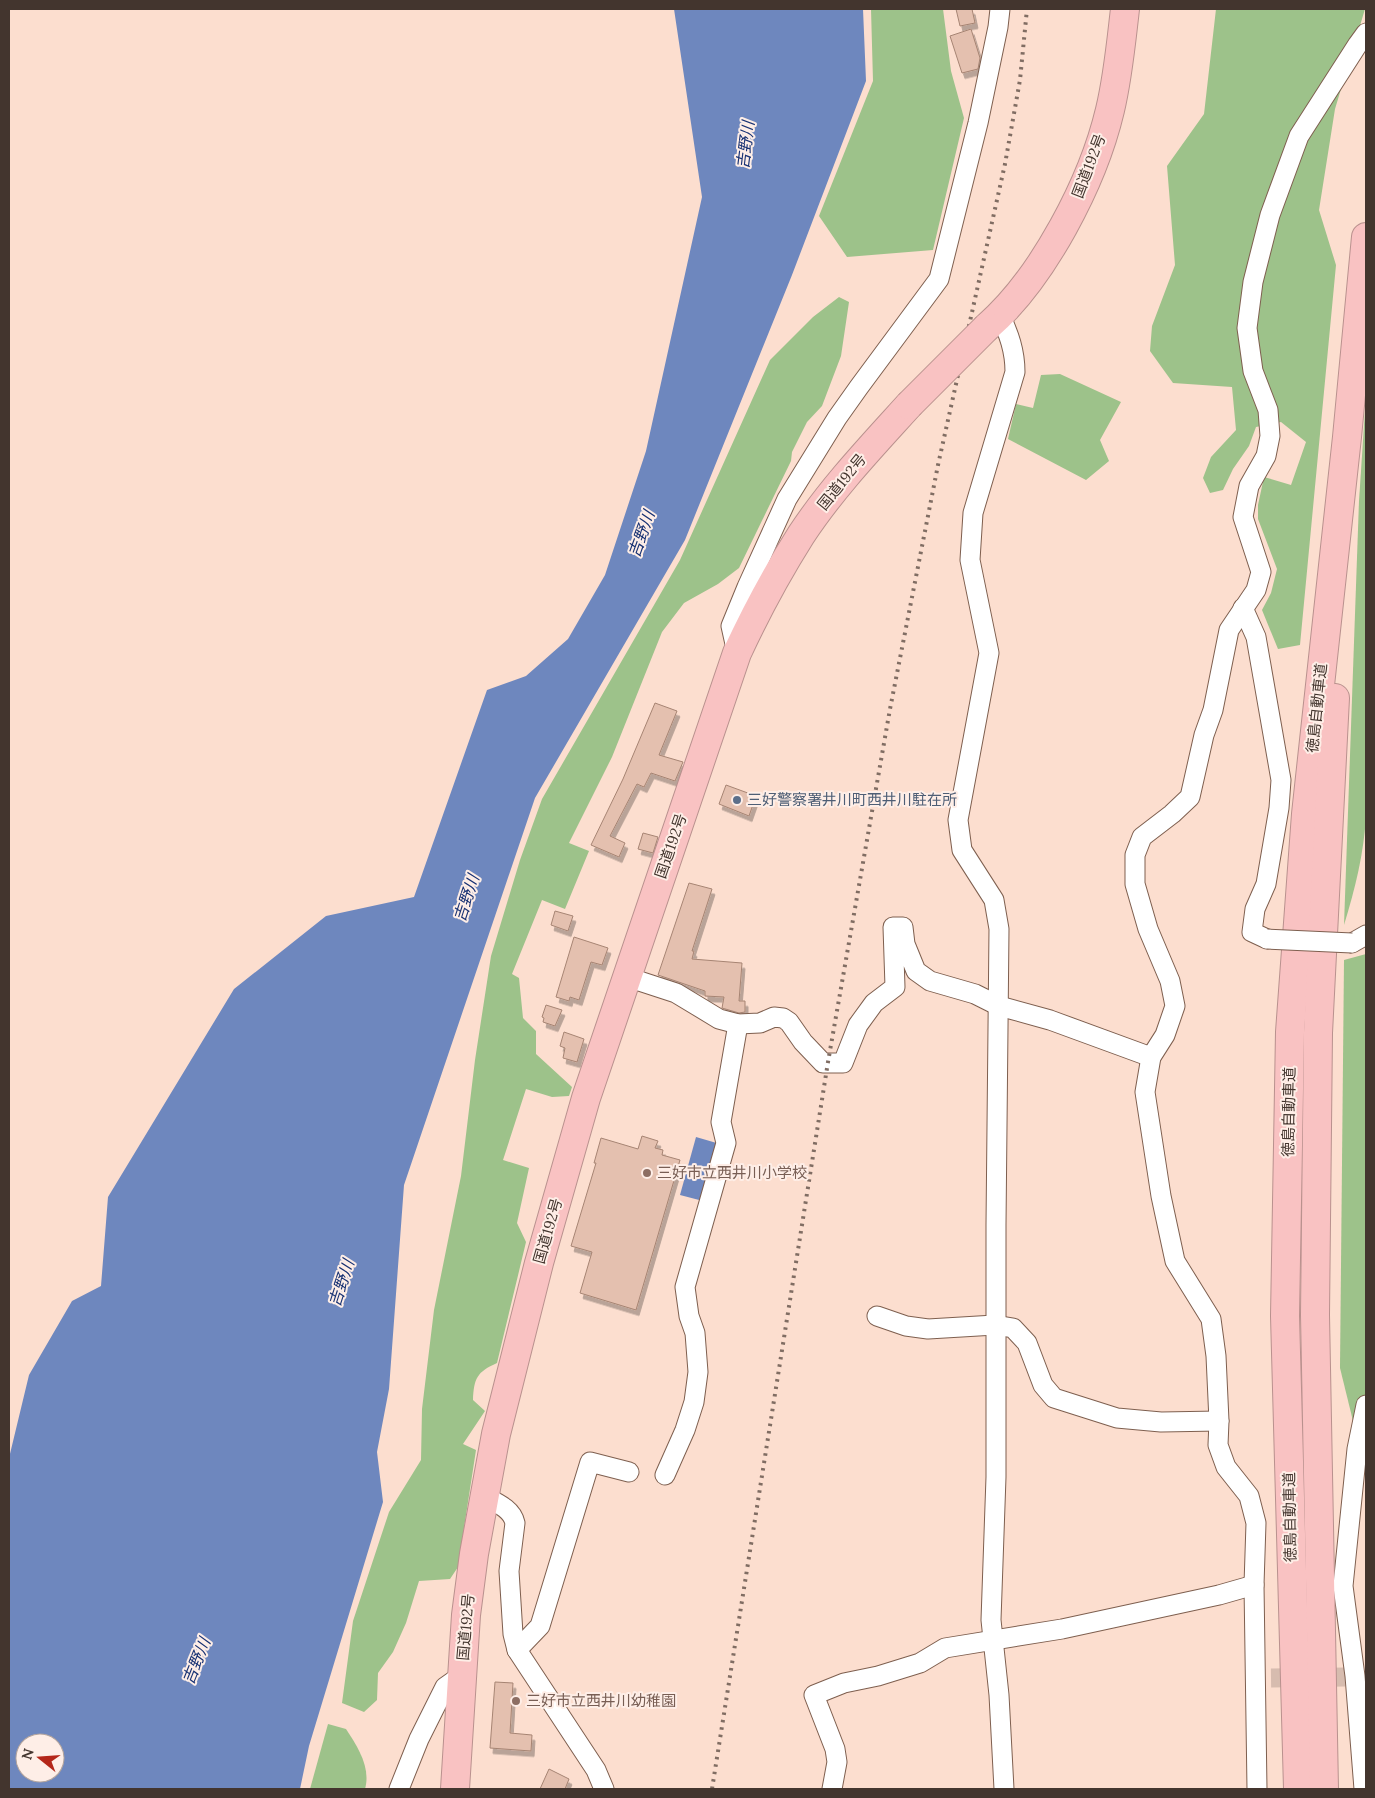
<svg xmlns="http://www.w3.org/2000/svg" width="1375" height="1798" font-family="Lora,'Noto Sans JP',serif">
	<defs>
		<filter id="shadow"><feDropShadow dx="3" dy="5.5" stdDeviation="0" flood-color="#0004"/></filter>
	</defs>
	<rect width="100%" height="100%" fill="#fcdecf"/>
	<g fill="#9dc28a">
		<polygon points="871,9 943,9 951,71 964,118 933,250 847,257 819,216 873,81"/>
		<polygon points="1216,9 1365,9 1335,109 1319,210 1336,265 1300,645 1278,649 1262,610 1271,593 1277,569 1258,519 1258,505 1264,477 1291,485 1306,442 1281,422 1256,427 1249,446 1233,469 1223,490 1210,493 1203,478 1211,457 1236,430 1232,387 1173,383 1150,351 1152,326 1175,265 1167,166 1204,114"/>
		<path d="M839 297 849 302 841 356 822 406 807 422 792 452 791 461 739 568 718 584 684 603 662 632 612 757 569 843 589 851 565 909 542 900 512 974 519 978 523 1018 536 1031V1054L572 1087 569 1096 552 1097 526 1089 503 1160 529 1168 517 1223 526 1242 497 1363C477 1372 474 1378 473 1400L485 1411 463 1444 476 1450 458 1567 450 1579 419 1581 406 1623 393 1652 378 1673 377 1700 364 1712 342 1703 353 1621 389 1512 421 1460 422 1409 434 1310 461 1176 475 1060 491 956 520 860 542 799 680 560 770 360 813 317Z"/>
		<polygon points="1060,374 1121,402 1100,440 1109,461 1086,480 1008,439 1016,404 1033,408 1041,375"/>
		<path d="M1366 395V816C1364 853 1355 889 1344 925L1359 501Z"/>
		<polygon points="1366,954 1366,1474 1340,1368 1344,960"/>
		<path d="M328 1724 346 1729C358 1747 371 1768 365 1789H310Z"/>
	</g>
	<g fill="#6e87be" fill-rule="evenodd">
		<path d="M674 9H863L866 81 792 275 685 540 535 798 404 1185 389 1389 377 1452 383 1502 309 1746 300 1789H9V1458L29 1375 72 1301 101 1286 108 1197 234 989 326 916 414 897 487 690 526 676 568 639 605 575 646 451 702 197ZM25 1743H55V1773H25Z"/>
		<polygon points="696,1137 720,1144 703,1201 680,1195"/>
	</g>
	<g fill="#e4c0af" stroke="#a68473" filter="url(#shadow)">
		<polygon points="956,9 972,9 975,23 960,26"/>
		<polygon points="971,29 980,58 978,69 962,73 950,36"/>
		<polygon points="655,703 677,711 659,755 683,762 675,781 651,773 644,787 637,784 610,836 625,843 619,857 591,845 623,779"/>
		<polygon points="726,785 756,796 749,816 719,804"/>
		<polygon points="643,833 658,837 653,853 638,849"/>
		<polygon points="689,883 712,889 692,951 694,951 692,959 742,963 739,1001 745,1001 745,1012 739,1013 722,1008 724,997 705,996 705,991 658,975"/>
		<polygon points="555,911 573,916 568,931 551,925"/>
		<polygon points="574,937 608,948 602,965 591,962 579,1000 570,997 569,1001 556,997"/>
		<polygon points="546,1005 562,1010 555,1026 543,1022 544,1018 542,1017"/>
		<polygon points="564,1032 584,1039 577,1062 563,1058 565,1048 560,1046"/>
		<polygon points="642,1136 658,1141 655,1148 663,1150 662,1155 680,1160 636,1310 580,1293 592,1252 571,1246 596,1163 594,1163 601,1138 638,1149"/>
		<polygon points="495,1682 513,1683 510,1733 532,1735 531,1751 490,1748"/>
		<polygon points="549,1769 569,1779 565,1789 540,1789"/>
	</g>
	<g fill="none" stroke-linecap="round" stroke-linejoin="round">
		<polyline stroke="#d7bcaf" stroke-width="19" stroke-dasharray="19 9" stroke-linecap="butt" points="1271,1678 1345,1677"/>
		<g stroke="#7e5f4f" stroke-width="21">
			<g id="street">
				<path d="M1000 315C1009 334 1015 351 1015 372L973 513 970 560 989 653 958 820 962 850 994 900 999 929 996 1225V1477L991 1620 999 1695 1004 1789"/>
				<polyline points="1243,608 1256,637 1281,780 1279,808 1266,884 1255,909 1252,932 1267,939"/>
				<polyline points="737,653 731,626 747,587 787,499 837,418 859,387 939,279 978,123 998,27 1000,9"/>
				<polyline points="1352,943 1366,935"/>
				<polyline points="627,977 676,993 719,1019 738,1024 760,1023 774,1017 783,1018 789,1022 803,1042 823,1063 843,1063 858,1025 874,1003 895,987 893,927 903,927 905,944 916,971 930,981 975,994 999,1006 1050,1020 1151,1057"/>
				<polyline points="877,1316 906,1326 928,1329 995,1325 1013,1328 1027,1343 1043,1385 1054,1398 1117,1418 1161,1422 1219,1421"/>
				<polyline points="665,1475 685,1430 694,1402 698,1372 695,1333 689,1316 685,1287 726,1143 721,1122 738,1024"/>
				<path d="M484 1496C497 1503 512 1509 515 1523L509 1571 513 1634 517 1650 596 1770 604 1789"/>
				<polyline points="517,1650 540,1626 590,1462 629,1472"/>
				<polyline points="399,1789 419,1739 445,1687 462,1675"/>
				<polyline points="832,1789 837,1762 835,1749 814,1695 844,1683 878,1676 920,1663 945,1648 1062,1629 1219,1595 1254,1585"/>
				<polyline points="1257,1789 1254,1585 1256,1523 1249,1496 1226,1467 1218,1445 1219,1421 1216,1356 1211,1319 1175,1261 1161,1196 1145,1092 1151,1057 1165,1035 1175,1006 1170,981 1148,929 1135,884 1135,855 1142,837 1172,814 1190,797 1204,735 1213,710 1229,630 1256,590 1261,572 1243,517 1249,486 1266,456 1270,436 1268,410 1253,371 1247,328 1253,282 1270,215 1299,136 1358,44 1366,33"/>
				<polyline points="1364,1789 1355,1676 1343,1586 1357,1449 1366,1405"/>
			</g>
		</g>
		<g stroke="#b9918e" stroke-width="30">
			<g id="highway">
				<path d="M987 327C1043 278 1093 182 1110 110 1118 77 1121 43 1125 9"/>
				<path d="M455 1789 466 1615 474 1554 496 1434 539 1263 586 1098 737 653C756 612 777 573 801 535 832 488 871 447 909 405"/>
				<polyline points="1298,1789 1285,1316 1290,1032 1306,814 1347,437 1366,237"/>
				<polyline points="1324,1789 1315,1315 1318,1033 1335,698"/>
			</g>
		</g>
		<use href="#street" stroke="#fff" stroke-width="19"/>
		<use href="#highway" stroke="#f9c2c2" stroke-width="28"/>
		<polyline stroke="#806d63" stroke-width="4" stroke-dasharray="2.5 5" stroke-linecap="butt" points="712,1789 828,1062 890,709 938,465 1005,164 1020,80 1027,9"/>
		<g stroke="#7e5f4f" stroke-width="21" stroke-linecap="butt">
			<polyline id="street-bridge" points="1267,939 1352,943"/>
		</g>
		<g stroke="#b9918e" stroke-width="30" stroke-linecap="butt">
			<polyline id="highway-bridge" points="909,405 987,327"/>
		</g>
		<use href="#street-bridge" stroke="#fff" stroke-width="19"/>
		<use href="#highway-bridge" stroke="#f9c2c2" stroke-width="28"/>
	</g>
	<circle fill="#5c6f8a" stroke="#feeee7" stroke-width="2" cx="737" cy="800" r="5"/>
	<g fill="#8d6e63" stroke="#feeee7" stroke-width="2">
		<circle cx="647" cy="1173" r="5"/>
		<circle cx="516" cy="1701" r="5"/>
	</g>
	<g text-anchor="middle" stroke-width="4" stroke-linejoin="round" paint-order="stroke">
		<g font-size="15" fill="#43352e" stroke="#feeee7">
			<text transform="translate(1089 166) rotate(-69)" y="5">国道192号</text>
			<text transform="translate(842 482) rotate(-51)" y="5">国道192号</text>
			<text transform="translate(1317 708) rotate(-84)" y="5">徳島自動車道</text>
			<text transform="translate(671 846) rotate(-71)" y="5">国道192号</text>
			<text transform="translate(1289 1112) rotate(-89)" y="5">徳島自動車道</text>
			<text transform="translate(548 1231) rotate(-74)" y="5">国道192号</text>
			<text transform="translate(1290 1517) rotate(-91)" y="5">徳島自動車道</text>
			<text transform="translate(466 1627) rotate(-85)" y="5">国道192号</text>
		</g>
		<g font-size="15" fill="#4e5e75" stroke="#feeee7" text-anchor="start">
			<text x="747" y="805">三好警察署井川町西井川駐在所</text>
		</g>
		<g font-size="15" fill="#785e54" stroke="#feeee7" text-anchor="start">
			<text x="657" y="1178">三好市立西井川小学校</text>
			<text x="526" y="1706">三好市立西井川幼稚園</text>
		</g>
		<g font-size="16" font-style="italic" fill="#173173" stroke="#feeee7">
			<text transform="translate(745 145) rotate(-83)" y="6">吉野川</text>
			<text transform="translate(641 534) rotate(-70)" y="6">吉野川</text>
			<text transform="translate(466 898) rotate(-72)" y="6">吉野川</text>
			<text transform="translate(341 1283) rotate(-72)" y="6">吉野川</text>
			<text transform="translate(196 1661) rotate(-68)" y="6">吉野川</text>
		</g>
	</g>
	<rect width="1375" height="1798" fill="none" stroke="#43352e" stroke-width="20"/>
	<g transform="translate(40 1758) rotate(287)"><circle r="24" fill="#feeee7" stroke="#b3a49d"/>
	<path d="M0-4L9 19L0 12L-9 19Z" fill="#b42619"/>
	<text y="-8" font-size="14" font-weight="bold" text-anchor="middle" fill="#43352e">N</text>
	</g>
</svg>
